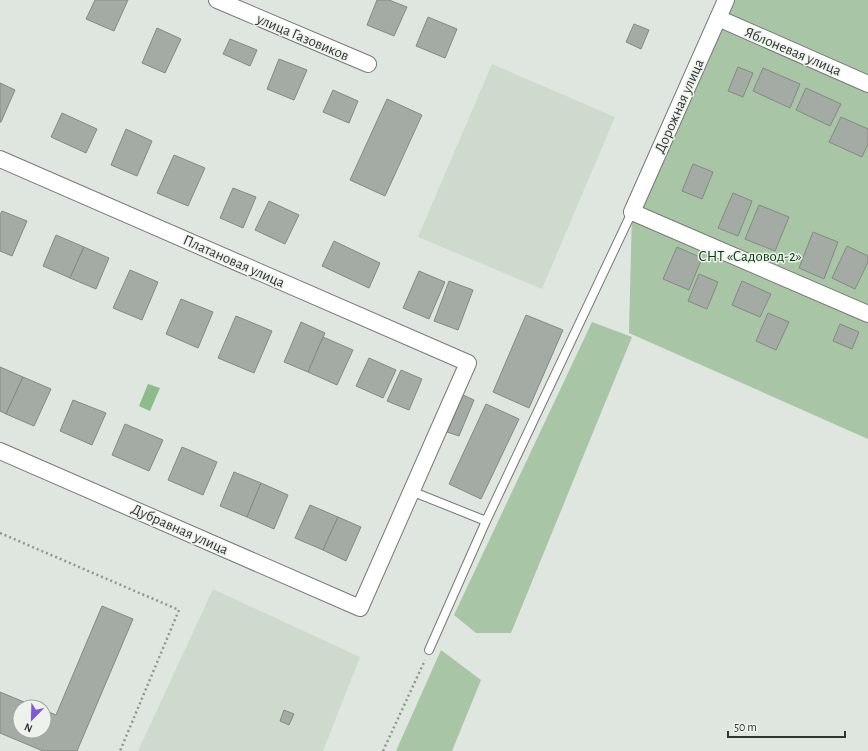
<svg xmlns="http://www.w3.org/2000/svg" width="868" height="751" font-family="'Alegreya Sans',sans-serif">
	<rect width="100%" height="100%" fill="#dfe5df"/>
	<g fill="#cfdace">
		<polygon points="492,64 615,117 542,289 418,237"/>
		<polygon points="213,589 360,657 323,751 138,751"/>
	</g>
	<g fill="#a8c5a6">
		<polygon points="726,0 868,0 868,439 629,333 632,212"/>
		<polygon points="592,322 632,337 511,633 476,633 454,615"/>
		<polygon points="441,650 481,680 452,751 396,751"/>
	</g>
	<polygon fill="#8bbc89" points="148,384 160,388 150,411 139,406"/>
	<g fill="#a4aaa4" stroke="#848984">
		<polygon points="95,0 128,0 114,31 86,19"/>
		<polygon points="377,0 389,0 407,7 394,36 367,25"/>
		<polygon points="428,17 457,29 445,58 416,46"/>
		<polygon points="634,24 649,30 641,49 626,42"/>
		<polygon points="157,28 181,39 165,73 142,63"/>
		<polygon points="230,39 257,50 250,66 223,54"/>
		<polygon points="279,59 307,70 294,100 267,89"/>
		<polygon points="738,67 753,73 743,97 728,91"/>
		<polygon points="763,68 800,84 790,108 753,91"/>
		<polygon points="0,83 15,90 1,122 0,122"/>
		<polygon points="806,88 841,104 830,126 796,110"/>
		<polygon points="333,90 358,101 349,123 323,112"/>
		<polygon points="387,99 422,115 385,196 350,180"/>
		<polygon points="62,113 97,129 86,153 51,137"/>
		<polygon points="841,117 868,129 868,144 862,157 829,142"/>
		<polygon points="126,129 152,141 137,176 111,165"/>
		<polygon points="174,155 205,168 188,206 157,193"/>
		<polygon points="693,164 713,172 702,199 682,191"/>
		<polygon points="233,188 256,197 243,228 220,218"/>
		<polygon points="733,193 752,201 738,236 718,228"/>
		<polygon points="269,201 299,215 285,244 255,230"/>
		<polygon points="759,205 789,217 775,251 745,239"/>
		<polygon points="2,211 27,221 12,256 0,251 0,215"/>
		<polygon points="813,232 838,242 824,279 799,268"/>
		<polygon points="56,235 84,247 70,278 43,266"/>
		<polygon points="334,241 380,263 369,288 322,266"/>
		<polygon points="847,246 868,256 868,262 855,289 832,278"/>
		<polygon points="84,247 109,258 96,289 70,278"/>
		<polygon points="677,247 702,258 689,290 663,279"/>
		<polygon points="130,270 158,282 142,320 113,308"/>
		<polygon points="419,271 445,282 429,319 403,308"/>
		<polygon points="699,274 718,282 707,309 688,301"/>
		<polygon points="449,281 473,290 458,330 434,321"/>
		<polygon points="742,281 771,294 760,317 732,305"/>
		<polygon points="181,299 213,312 198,348 166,334"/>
		<polygon points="768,313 789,322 776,350 756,341"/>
		<polygon points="526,315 563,330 529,408 493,392"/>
		<polygon points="236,316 272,331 254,373 218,358"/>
		<polygon points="301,322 325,333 308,372 284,362"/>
		<polygon points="840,324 859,332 852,349 833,341"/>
		<polygon points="323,337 353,350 337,385 308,372"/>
		<polygon points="369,358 396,370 383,398 356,386"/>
		<polygon points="0,367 23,377 6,414 0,411"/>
		<polygon points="401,370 422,379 409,410 387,401"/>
		<polygon points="23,377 51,389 34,426 6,414"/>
		<polygon points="463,395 474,400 459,436 447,432"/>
		<polygon points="73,400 106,413 92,445 60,431"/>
		<polygon points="486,404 519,419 481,499 449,484"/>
		<polygon points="125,424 163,440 149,471 112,455"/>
		<polygon points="182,447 217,462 203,495 168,480"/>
		<polygon points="234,472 261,483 247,517 220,506"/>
		<polygon points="261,483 288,495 274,529 247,517"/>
		<polygon points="310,505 338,517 323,550 295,538"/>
		<polygon points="338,517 361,527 346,561 323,550"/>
		<polygon points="102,606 133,619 77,751 43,751 0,733 0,692 36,707 20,707 20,731 44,731 44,710 56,715"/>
		<polygon points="284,710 294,714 289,725 280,721"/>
	</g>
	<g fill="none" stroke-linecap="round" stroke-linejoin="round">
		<g stroke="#757a74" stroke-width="10">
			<g id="lane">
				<polyline points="411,491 486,521"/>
				<polyline points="429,650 486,521 632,212"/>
			</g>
		</g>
		<g stroke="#757a74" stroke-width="18">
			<g id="street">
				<polyline points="217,0 368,64"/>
				<polyline points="726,0 632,212 868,314"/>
				<polyline points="718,18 868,84"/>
				<polyline points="0,159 468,363 360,608 0,451"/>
			</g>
		</g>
		<g stroke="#919591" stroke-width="2.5" stroke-dasharray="2 3" stroke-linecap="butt">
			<polyline points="0,533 179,610 120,751"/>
			<polyline points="383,751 425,660"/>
		</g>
		<use href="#lane" stroke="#fff" stroke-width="8"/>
		<use href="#street" stroke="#fff" stroke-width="16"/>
	</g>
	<g text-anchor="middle" stroke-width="3" stroke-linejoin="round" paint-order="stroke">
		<g font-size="15" fill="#333533" stroke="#edf2ec">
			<text transform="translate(303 37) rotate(23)" y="5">улица Газовиков</text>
			<text transform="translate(793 51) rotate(23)" y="5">Яблоневая улица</text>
			<text transform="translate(679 106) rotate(-66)" y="5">Дорожная улица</text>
			<text transform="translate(234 261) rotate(24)" y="5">Платановая улица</text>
			<text transform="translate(180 529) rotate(24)" y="5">Дубравная улица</text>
		</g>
		<g font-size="15" fill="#063c0a" stroke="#edf2ec">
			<text x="750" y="261">СНТ «Садовод-2»</text>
		</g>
	</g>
	<g transform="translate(32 719) rotate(203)"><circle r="19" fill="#edf2ec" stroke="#a3a6a2"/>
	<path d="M0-3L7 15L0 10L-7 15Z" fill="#7f5ad4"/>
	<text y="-6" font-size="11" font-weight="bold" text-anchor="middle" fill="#333533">N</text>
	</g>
	<path d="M728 731v6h117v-6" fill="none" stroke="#333533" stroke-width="2"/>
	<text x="734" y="731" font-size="12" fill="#333533" stroke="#edf2ec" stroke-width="3" paint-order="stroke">50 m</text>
</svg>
